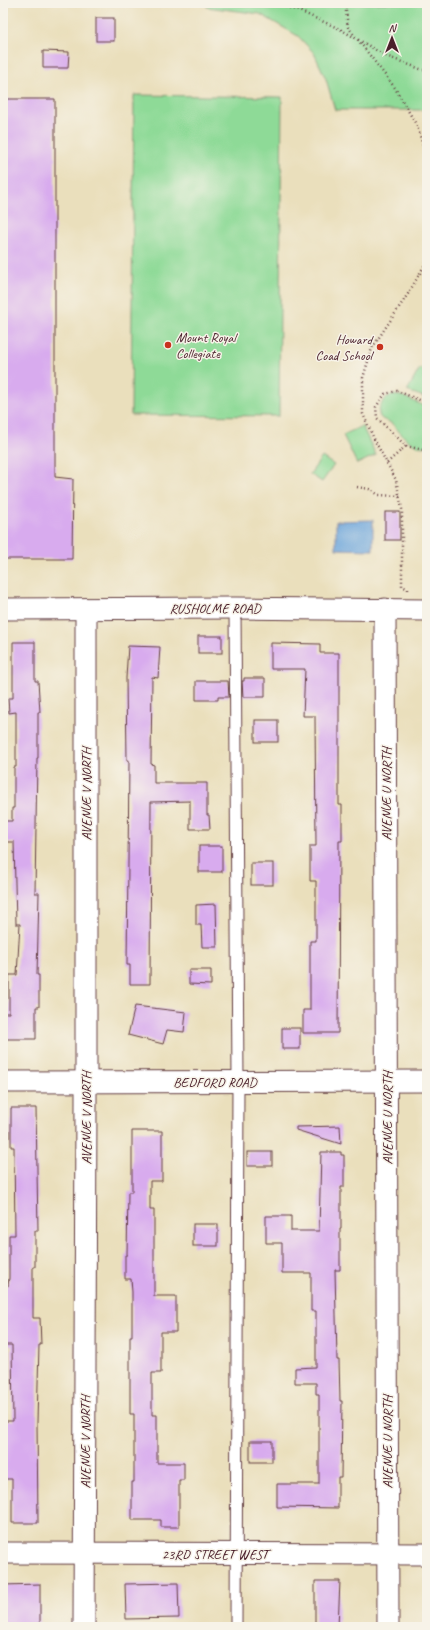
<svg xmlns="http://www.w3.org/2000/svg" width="430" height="1630" font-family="Caveat,sans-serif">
	<rect width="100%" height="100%" fill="#f7f3e8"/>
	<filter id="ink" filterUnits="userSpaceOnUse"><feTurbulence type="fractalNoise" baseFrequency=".025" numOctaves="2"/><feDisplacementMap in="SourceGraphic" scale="8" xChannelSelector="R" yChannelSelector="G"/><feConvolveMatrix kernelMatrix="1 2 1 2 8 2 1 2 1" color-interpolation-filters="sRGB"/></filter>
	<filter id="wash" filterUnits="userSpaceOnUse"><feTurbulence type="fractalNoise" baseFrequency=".012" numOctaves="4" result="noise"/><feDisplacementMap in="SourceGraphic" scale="16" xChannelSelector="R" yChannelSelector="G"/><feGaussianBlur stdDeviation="0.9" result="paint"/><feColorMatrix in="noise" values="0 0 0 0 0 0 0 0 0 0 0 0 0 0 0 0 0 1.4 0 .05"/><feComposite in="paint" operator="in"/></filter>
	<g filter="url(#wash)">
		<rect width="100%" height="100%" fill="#eadfbc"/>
		<g fill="#8eda97" stroke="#6c7c61">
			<polygon points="207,3 427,3 427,110 335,110 326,79 314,53 298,36 260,14 207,7"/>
			<polygon points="134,95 282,97 279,416 131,415"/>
			<polygon points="420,368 427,372 427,398 407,391"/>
			<path d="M393 395 402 396 427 407V446C412 451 400 431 391 423 386 420 380 420 379 414 378 407 383 402 387 397Z"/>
			<polygon points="362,426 376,455 357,464 343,435"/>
			<polygon points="322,457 334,465 322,482 310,474"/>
		</g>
		<polygon fill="#6ca5db" stroke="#5b6283" points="373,520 373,550 336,549 336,521"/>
		<g id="blocks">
			<g fill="#d8abee">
				<rect x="96" y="18" width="18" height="23"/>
				<polygon points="43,51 69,52 68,68 43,68"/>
				<polygon points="3,99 55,99 55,477 73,479 72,559 3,559"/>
				<rect x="385" y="512" width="15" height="28"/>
				<rect x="198" y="636" width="24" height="17"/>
				<polygon points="13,642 35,642 35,681 38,681 40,712 38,712 38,758 37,758 35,893 39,893 37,975 39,975 39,1007 36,1007 36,1039 3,1039 3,1013 9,1013 9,975 17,975 20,924 16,924 14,842 3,842 3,821 12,821 12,808 14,808 14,767 16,767 16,712 9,713 8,698 13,698"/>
				<polygon points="271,643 320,644 320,653 339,653 339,805 342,805 342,841 339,841 338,1033 303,1033 303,1010 310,1010 310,941 316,941 316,881 310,881 310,846 316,846 315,716 303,716 305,669 271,669"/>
				<polygon points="128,646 160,647 158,678 152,677 151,764 154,765 154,783 207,783 207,815 209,815 210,829 190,829 190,801 151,802 150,984 130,984 130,965 127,965 129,761 127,761 126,678"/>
				<polygon points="244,678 265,678 265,697 243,697 242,681 244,681"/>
				<polygon points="196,681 228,681 229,697 218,697 218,700 196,700"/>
				<rect x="255" y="720" width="23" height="22"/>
				<rect x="199" y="846" width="23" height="26"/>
				<rect x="251" y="863" width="22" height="22"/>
				<polygon points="216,904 217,947 202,947 201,925 196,925 196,905"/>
				<polygon points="189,970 211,970 211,985 189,984"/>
				<polygon points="135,1006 186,1012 184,1032 167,1030 163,1044 128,1035"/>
				<rect x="282" y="1028" width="18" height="21"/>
				<polygon points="11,1108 36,1108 38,1231 35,1231 35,1267 33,1267 33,1318 40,1318 41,1345 39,1345 37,1422 38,1523 12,1523 12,1479 3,1479 3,1421 13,1421 12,1345 3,1345 3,1286 8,1286 9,1278 9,1235 15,1235 14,1147 11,1147"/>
				<polygon points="340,1126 341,1144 296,1130 296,1127"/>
				<polygon points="132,1131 162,1131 162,1181 150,1181 150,1210 154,1210 154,1296 176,1296 176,1332 161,1332 161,1373 152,1373 152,1415 157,1415 157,1463 184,1463 184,1480 179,1480 179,1527 161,1527 161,1520 132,1520 132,1482 134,1482 134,1414 130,1414 130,1336 132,1336 132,1292 131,1279 125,1279 125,1255 127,1255 128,1192 132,1192"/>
				<rect x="247" y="1152" width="25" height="14"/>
				<polygon points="321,1152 341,1152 341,1155 344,1155 344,1187 341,1187 341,1229 340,1229 340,1270 335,1270 337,1360 339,1360 340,1401 342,1401 341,1477 338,1477 338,1508 277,1507 277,1484 319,1484 319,1394 316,1394 316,1383 295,1383 295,1368 316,1367 316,1311 311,1311 311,1273 282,1273 282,1243 266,1243 266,1216 291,1216 291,1231 319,1231"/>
				<rect x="193" y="1224" width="25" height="22"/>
				<rect x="250" y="1441" width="22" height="21"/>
				<polygon points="315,1581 340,1581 338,1627 315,1627"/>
				<polygon points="178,1583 179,1618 126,1619 125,1584"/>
				<polygon points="40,1584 40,1626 3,1627 3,1585"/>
			</g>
		</g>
	</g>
	<g filter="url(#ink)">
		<use href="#blocks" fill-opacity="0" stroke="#623c41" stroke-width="1"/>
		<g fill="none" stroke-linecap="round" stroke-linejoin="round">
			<g stroke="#623c41" stroke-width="13">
				<polyline id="service" points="235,608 238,1082 236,1627"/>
			</g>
			<g stroke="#623c41" stroke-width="23">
				<g id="minor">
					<polyline points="3,609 235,608 427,610"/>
					<polyline points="385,609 388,1627"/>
					<polyline points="3,1082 427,1081"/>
					<polyline points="3,1553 427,1554"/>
					<polyline points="84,1627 86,1101 86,609"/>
				</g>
			</g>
			<g stroke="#623c41" stroke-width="2.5" stroke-dasharray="1 3" stroke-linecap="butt">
				<polyline points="274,3 299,11 340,29 386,56 423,70 427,70"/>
				<polyline points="345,3 348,27 395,88 417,126 427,159"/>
				<polyline points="427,403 397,391 385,394 376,407 377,418 406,446 424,450 427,448"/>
				<polyline points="387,463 406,446"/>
				<polyline points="357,487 369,489 379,495 400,496"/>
				<polyline points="408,590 408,589 402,586 402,509 396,480 375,441 363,414 363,378 372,348 408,294 427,261"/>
			</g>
			<use href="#service" stroke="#fff" stroke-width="11"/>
			<use href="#minor" stroke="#fff" stroke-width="21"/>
		</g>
	</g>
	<g fill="#c8321e" stroke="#f7f3e8" stroke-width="1.5">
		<circle cx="168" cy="345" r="4"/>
		<circle cx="380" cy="347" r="4"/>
	</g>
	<g text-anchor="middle" stroke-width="3" stroke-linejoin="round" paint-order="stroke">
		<g font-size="14" fill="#4a1f2b" stroke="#f7f3e8" text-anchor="start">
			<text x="176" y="342">Mount Royal<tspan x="176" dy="16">Collegiate</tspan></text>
			<text x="372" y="344" text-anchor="end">Howard<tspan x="372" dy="16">Coad School</tspan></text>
		</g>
		<g font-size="14" fill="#4a1f2b" stroke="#f7f3e8">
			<text x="215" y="613">RUSHOLME ROAD</text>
			<text transform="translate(86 794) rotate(-90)" y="5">AVENUE V NORTH</text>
			<text transform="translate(386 794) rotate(-90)" y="5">AVENUE U NORTH</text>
			<text x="215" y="1087">BEDFORD ROAD</text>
			<text transform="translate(86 1118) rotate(-90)" y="5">AVENUE V NORTH</text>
			<text transform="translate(387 1118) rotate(-90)" y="5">AVENUE U NORTH</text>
			<text transform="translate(85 1442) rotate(-90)" y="5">AVENUE V NORTH</text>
			<text transform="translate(387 1442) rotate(-90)" y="5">AVENUE U NORTH</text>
			<text x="215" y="1559">23RD STREET WEST</text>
		</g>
	</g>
	<rect width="430" height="1630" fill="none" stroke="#f7f3e8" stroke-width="16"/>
	<g transform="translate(392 38)" stroke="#f7f3e8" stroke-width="3" paint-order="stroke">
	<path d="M0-3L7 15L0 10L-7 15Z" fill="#4a1f2b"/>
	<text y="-6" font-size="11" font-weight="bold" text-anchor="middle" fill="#4a1f2b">N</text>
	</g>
</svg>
